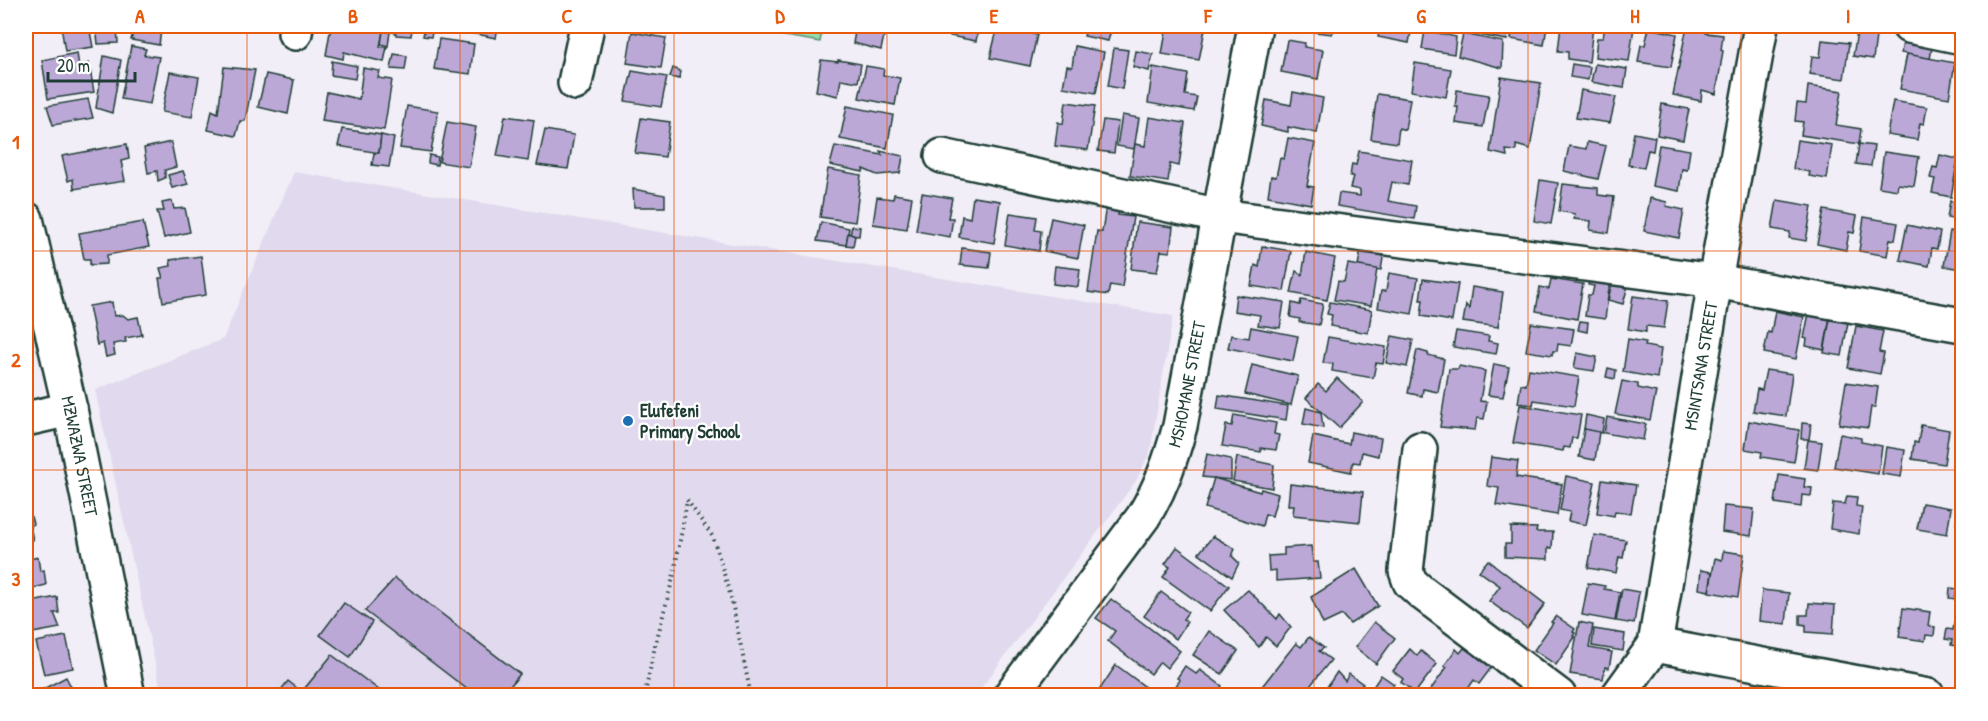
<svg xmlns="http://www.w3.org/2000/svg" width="1988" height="721" font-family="'Patrick Hand',sans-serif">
	<rect width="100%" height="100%" fill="#f1eef7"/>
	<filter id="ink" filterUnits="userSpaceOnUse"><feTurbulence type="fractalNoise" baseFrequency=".0167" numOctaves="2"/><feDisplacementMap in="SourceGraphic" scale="12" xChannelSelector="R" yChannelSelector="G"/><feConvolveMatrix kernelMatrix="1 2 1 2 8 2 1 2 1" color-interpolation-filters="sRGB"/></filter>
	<g filter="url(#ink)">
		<polygon fill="#e1d9ed" points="294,172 1173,316 1150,452 1136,481 976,695 162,695 95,390 223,339"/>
		<polygon fill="#95dcaa" stroke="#5a8c6f" stroke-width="1.5" points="779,26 823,26 820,42 778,35"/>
		<g fill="#bba8d7" stroke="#1f3d34" stroke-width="1.5">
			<polygon points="61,26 89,26 93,47 65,51"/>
			<polygon points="96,26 117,26 118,43 98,44"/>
			<polygon points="135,26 161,30 159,45 131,40"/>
			<polygon points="331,26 384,26 380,47 387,47 384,62 344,52 343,59 326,55"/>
			<polygon points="390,26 412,29 411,36 396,35 396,33 389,31"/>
			<polygon points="414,26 429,26 429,29 426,29 425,31 413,29"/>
			<polygon points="432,26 477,26 476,34 431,28"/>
			<polygon points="477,26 498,26 496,38 476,34"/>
			<polygon points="856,26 886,26 881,50 853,43"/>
			<polygon points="905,26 923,26 921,33 905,29"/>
			<polygon points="952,26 985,26 979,26 976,41 950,36"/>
			<polygon points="998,26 1031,26 1029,33 1037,35 1030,66 990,58"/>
			<polygon points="1087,26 1112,26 1108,41 1084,36"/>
			<polygon points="1167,26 1187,26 1205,29 1199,60 1162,54"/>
			<polygon points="1281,26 1333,26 1332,34 1281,28"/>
			<polygon points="1380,26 1412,26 1409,43 1378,37"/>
			<polygon points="1427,26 1461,26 1460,31 1427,28"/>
			<polygon points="1469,26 1509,26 1507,40 1468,33"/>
			<polygon points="1513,26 1547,26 1544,45 1511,39"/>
			<polygon points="1561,26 1593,26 1589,62 1568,59 1568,52 1558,51"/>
			<polygon points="1605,26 1634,27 1629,61 1595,57 1597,38 1603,38"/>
			<polygon points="1687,26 1708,26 1706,33 1723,35 1721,50 1723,51 1716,94 1702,90 1701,101 1673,95"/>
			<polygon points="1858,26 1877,29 1873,59 1853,56"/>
			<polygon points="429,27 433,29 431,37 423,36 424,31"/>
			<polygon points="1649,28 1677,34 1671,67 1638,62 1641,45 1645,45"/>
			<polygon points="1425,30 1456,37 1454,54 1422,49"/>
			<polygon points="383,31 390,32 388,46 381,44"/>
			<polygon points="1905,31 1934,36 1930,59 1901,53"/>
			<polygon points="632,32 666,38 661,68 627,63"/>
			<polygon points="1463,34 1503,42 1502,68 1458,56"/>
			<polygon points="439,39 474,44 470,74 434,69"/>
			<polygon points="1287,40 1305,43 1304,47 1323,50 1318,79 1281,72"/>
			<polygon points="1822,40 1849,43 1844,79 1810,74 1812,56 1820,57"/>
			<polygon points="131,46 146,49 144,55 159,57 150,104 121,99"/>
			<polygon points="1075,46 1104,52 1096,93 1063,87 1067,66 1072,67"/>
			<polygon points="1114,48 1128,50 1122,89 1108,86"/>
			<polygon points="1136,51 1153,54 1149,71 1133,67"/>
			<polygon points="77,53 79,67 89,63 94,92 48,99 42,60"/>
			<polygon points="394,54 407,56 405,70 391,69"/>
			<polygon points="1907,54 1955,63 1949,98 1900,89"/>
			<polygon points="104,56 121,60 112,113 96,108"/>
			<polygon points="821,60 838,62 838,60 861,64 858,82 841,79 838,96 816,91"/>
			<polygon points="332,61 357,66 355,79 331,75"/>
			<polygon points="1415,63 1451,69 1446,97 1411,91"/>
			<polygon points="1572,64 1590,67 1588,80 1570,77"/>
			<polygon points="1595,64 1627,69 1624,88 1591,82"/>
			<polygon points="866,66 884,69 883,75 900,78 895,105 859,98"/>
			<polygon points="224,67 255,70 245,121 240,121 236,136 208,130 212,110 218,113"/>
			<polygon points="1153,67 1188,74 1185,95 1197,97 1194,111 1148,103"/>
			<polygon points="363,68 380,71 378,78 392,80 384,130 322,121 327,92 359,99"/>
			<polygon points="673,68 680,71 679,79 670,77"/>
			<polygon points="632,71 667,77 661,107 625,101"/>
			<polygon points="170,72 199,77 192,117 162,112"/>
			<polygon points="266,74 294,80 288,114 258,107"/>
			<polygon points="1501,77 1541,83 1530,149 1516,145 1516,151 1506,150 1507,156 1490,152"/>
			<polygon points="1808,86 1842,91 1836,125 1861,129 1859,144 1801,135 1803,122 1795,121 1797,103 1806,104"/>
			<polygon points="1457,90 1489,95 1483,127 1456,123 1458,107 1455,107"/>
			<polygon points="1581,90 1616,97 1610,123 1576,118"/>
			<polygon points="1293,92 1323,98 1317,133 1288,127 1288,132 1261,126 1266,100 1291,105"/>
			<polygon points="1377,94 1410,99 1405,130 1399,128 1397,143 1371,139"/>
			<polygon points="88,99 93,118 53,125 47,106"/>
			<polygon points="1893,101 1927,107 1924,124 1920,123 1917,140 1887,135"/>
			<polygon points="1066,102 1095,106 1088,150 1055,146 1058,122 1063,124"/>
			<polygon points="1662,104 1689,109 1683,140 1657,135"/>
			<polygon points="407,106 438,111 431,152 400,148"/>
			<polygon points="847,106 893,115 887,148 840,139"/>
			<polygon points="1122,115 1139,118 1134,149 1117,146"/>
			<polygon points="505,116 534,120 528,161 497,156"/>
			<polygon points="1149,117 1185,123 1179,166 1170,164 1168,182 1130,176 1135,144 1145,146"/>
			<polygon points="641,118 670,122 665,157 635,153"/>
			<polygon points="1103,120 1118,122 1114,153 1098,151"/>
			<polygon points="447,122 476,127 469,167 439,162"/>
			<polygon points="342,129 381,135 379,153 338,146"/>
			<polygon points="545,130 574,135 568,169 537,165"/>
			<polygon points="1634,133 1655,137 1653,151 1648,150 1644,168 1628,165"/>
			<polygon points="381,135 394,138 389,167 372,165 374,153 379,153"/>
			<polygon points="1288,138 1315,143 1307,186 1314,187 1311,204 1268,196 1271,176 1276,177 1280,158 1284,159"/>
			<polygon points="1797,140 1832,145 1827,179 1809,176 1810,172 1793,169"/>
			<polygon points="171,142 176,167 165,170 165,178 158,181 157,171 148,173 144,148"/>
			<polygon points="1587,142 1606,146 1598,179 1564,171 1569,146 1586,149"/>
			<polygon points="127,144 129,159 121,161 125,181 74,189 73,179 68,181 62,156"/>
			<polygon points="1859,144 1874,146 1871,166 1856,164"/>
			<polygon points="1659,145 1690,150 1687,170 1682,169 1679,191 1652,186"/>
			<polygon points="835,146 882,155 880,151 903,156 900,173 877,175 863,169 863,172 830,165"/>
			<polygon points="1359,151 1412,160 1408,185 1392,182 1388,201 1416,206 1414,219 1337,206 1339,193 1360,196 1360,190 1350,188 1353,176 1350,176 1352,164 1356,165"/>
			<polygon points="1884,152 1919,157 1914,186 1898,184 1897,190 1879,187"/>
			<polygon points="429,155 438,157 437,165 428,163"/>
			<polygon points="1940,155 1958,159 1951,197 1932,193 1935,179 1930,178 1933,167 1937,168"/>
			<polygon points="828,169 861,175 855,222 820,217"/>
			<polygon points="183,171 188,184 172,188 168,175"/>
			<polygon points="1540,180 1558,183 1551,224 1534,221"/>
			<polygon points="1563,184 1598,188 1598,195 1614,197 1609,233 1590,230 1591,221 1574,219 1575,214 1559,211"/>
			<polygon points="633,189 665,195 665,207 634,207"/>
			<polygon points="922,193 952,198 948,218 953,218 950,237 916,231"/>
			<polygon points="894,194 912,197 907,229 873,224 877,197 893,199"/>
			<polygon points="973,197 1000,201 994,243 959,237 962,216 970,218"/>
			<polygon points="1650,198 1667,202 1666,206 1684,210 1679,238 1644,231"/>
			<polygon points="1777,200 1812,206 1806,241 1789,238 1790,232 1772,229"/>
			<polygon points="172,201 174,209 185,208 190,232 164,238 157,211 164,211 162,203"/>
			<polygon points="1950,201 1962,204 1962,221 1947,218"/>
			<polygon points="1106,206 1119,208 1118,215 1133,217 1122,287 1110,285 1108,295 1088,292 1097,231 1102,232"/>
			<polygon points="1824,210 1857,216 1854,233 1849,232 1846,250 1817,244"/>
			<polygon points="1010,213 1037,217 1035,230 1041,231 1039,251 1005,245"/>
			<polygon points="1864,217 1898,223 1895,240 1890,239 1887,256 1859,251"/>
			<polygon points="1051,218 1084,225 1078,258 1044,251"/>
			<polygon points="143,222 149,247 107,255 107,264 90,265 90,259 84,259 79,233"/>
			<polygon points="821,222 849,228 846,245 817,241"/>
			<polygon points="1137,222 1173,227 1170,252 1161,251 1157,272 1131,269"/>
			<polygon points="1907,225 1940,232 1937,249 1932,248 1929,266 1900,260"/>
			<polygon points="852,226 860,227 859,236 850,235"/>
			<polygon points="1950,231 1962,233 1962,269 1944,266"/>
			<polygon points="848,233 855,236 853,246 846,245"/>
			<polygon points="1262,246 1291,251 1284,291 1251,286 1255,265 1259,267"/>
			<polygon points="962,248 991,252 989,268 960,265"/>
			<polygon points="1361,248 1384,252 1381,270 1358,266"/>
			<polygon points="1306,252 1335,258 1327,300 1291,293 1296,271 1302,275"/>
			<polygon points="201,256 206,295 163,302 159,278 163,278 160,268 171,266 170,260"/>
			<polygon points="1348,264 1377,269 1371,306 1334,300 1338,281 1344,282"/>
			<polygon points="1055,266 1080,269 1078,287 1053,284"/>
			<polygon points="1389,273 1418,278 1412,314 1378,308 1381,291 1386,291"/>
			<polygon points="1589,278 1610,281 1605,319 1585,316 1588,295 1592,295 1594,286 1588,285"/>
			<polygon points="1613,278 1629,282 1623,304 1608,300"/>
			<polygon points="1423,279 1458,284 1452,321 1421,316 1423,300 1420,300"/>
			<polygon points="1551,279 1583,284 1577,319 1536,311 1540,287 1549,289"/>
			<polygon points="1472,287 1503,292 1498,327 1463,322 1466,305 1469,309"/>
			<polygon points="1236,295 1284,302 1280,328 1258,325 1260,315 1234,311"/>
			<polygon points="1633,296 1668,301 1664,328 1646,326 1646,332 1628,329"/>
			<polygon points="1301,300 1323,304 1319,325 1299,322 1300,319 1290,317 1292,303 1300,305"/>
			<polygon points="112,302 114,316 123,315 128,319 138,317 142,335 125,338 126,342 113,344 115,355 106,357 103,343 97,345 89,306"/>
			<polygon points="1330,302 1372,310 1368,333 1330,326 1332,315 1327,314"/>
			<polygon points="1811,303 1832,307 1824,350 1806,346 1807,339 1804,338"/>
			<polygon points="1832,307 1850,311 1842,356 1824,353"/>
			<polygon points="1775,311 1804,317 1796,359 1764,353 1768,332 1771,333"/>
			<polygon points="1580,321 1588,322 1587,332 1578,330"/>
			<polygon points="1531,323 1574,329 1571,346 1558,344 1557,351 1553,351 1552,355 1526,351"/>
			<polygon points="1856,326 1883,331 1879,352 1884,353 1880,374 1848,368"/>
			<polygon points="1251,327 1298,336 1293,361 1228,348 1231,335 1249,338"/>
			<polygon points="1456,331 1489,336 1488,341 1498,343 1496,354 1453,347"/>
			<polygon points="1392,336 1413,340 1407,367 1386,363"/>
			<polygon points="1328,337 1386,347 1383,364 1376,363 1373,378 1332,371 1333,364 1323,363"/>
			<polygon points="1628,339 1646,342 1645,346 1661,349 1657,378 1623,372"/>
			<polygon points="1417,350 1428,353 1428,355 1444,359 1438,392 1423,389 1422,396 1408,393"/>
			<polygon points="1577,353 1597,357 1594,371 1574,368"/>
			<polygon points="1494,364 1509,367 1503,397 1488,395"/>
			<polygon points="1252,365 1298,376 1291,405 1245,394"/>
			<polygon points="1459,366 1485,371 1480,401 1487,402 1484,419 1477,418 1475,430 1440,427 1449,369 1458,369"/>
			<polygon points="1608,368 1616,370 1615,379 1606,377"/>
			<polygon points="1529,369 1579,377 1574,406 1534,400 1533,405 1518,403 1521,384 1526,385"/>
			<polygon points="1766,370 1792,374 1786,416 1753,411 1757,389 1762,390"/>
			<polygon points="1337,378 1363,402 1339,428 1306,398 1318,384 1326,391"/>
			<polygon points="1622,381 1638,384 1638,388 1656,392 1650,420 1615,414"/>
			<polygon points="1846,382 1878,387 1875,408 1871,407 1868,428 1839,424"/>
			<polygon points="1219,395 1288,406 1286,420 1217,409"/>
			<polygon points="1520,405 1581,415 1577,438 1572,438 1570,448 1564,447 1563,451 1513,443"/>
			<polygon points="1306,408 1321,412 1323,428 1303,424"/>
			<polygon points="1234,415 1276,423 1274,434 1279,435 1276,450 1261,448 1261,452 1222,446 1226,425 1232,426"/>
			<polygon points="1586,415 1604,419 1602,433 1584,429"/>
			<polygon points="1607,417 1646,424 1643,440 1604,433"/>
			<polygon points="1749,421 1799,430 1794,462 1761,457 1762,452 1745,449"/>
			<polygon points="1962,421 1962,486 1953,484"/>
			<polygon points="1802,423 1811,424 1809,439 1801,439"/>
			<polygon points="1921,425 1949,430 1944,464 1912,459 1914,442 1918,443"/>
			<polygon points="1584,429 1599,432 1595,460 1579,457"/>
			<polygon points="1351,432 1381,438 1378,456 1362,452 1360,463 1353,462 1351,472 1308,463 1313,436 1349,444"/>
			<polygon points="1840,434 1861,438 1861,442 1882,446 1878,474 1834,467"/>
			<polygon points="1808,440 1822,442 1818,470 1804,468"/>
			<polygon points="1886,447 1905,450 1901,477 1882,474"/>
			<polygon points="1207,454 1231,459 1231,480 1202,477"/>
			<polygon points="1237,457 1274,465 1272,488 1233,481"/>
			<polygon points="1491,457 1518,461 1516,477 1562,484 1557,515 1496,505 1499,488 1487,486"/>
			<polygon points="1779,475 1805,479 1804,487 1812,488 1811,496 1802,495 1801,507 1775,503"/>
			<polygon points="1566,476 1595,482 1586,525 1568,521 1570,512 1560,510"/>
			<polygon points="1214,478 1260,492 1261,489 1278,494 1272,516 1265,514 1262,526 1205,508"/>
			<polygon points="1602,480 1636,485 1631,513 1615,511 1614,516 1597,513"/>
			<polygon points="1290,484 1363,492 1360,522 1293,515 1294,505 1288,505"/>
			<polygon points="1961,495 1962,495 1962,525 1956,524"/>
			<polygon points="1847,496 1857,497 1856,506 1862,507 1859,534 1830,529 1833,503 1845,504"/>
			<polygon points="1922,503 1951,508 1947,534 1917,529"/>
			<polygon points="1724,506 1754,509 1751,536 1722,532"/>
			<polygon points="29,509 33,524 30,526 33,540 26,542 26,510"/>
			<polygon points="1511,527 1537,528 1536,532 1553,532 1552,548 1548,548 1548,559 1505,557 1505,544 1511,544"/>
			<polygon points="1594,535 1626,540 1623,558 1619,557 1616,573 1588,568"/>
			<polygon points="1213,536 1235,549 1232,556 1239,563 1232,577 1199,553"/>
			<polygon points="1311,546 1313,562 1318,562 1320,578 1276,581 1276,570 1269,571 1268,556 1284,555 1284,548"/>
			<polygon points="1177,547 1229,586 1210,611 1163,577 1170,567 1165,564"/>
			<polygon points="1723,551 1744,554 1738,597 1709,592 1715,558 1722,560"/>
			<polygon points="38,557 40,571 44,570 46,585 26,590 26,560"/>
			<polygon points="1488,560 1545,604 1527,628 1489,601 1500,586 1479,571"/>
			<polygon points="1356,569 1378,606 1350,624 1342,615 1323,624 1311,597"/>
			<polygon points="1701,570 1712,572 1709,591 1699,589"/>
			<polygon points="395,578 520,674 502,696 476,696 365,611"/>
			<polygon points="1588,583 1605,586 1604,589 1620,592 1615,621 1582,615"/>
			<polygon points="1950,588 1957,589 1955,599 1949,598"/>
			<polygon points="1622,589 1639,592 1634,624 1616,621"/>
			<polygon points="1959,589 1962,590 1962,606 1956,605"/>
			<polygon points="1248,590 1277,619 1280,614 1291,627 1276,646 1266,637 1259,647 1224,610"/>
			<polygon points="1762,590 1789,593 1786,624 1759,621"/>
			<polygon points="1161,592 1188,612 1183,619 1187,622 1176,639 1144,616"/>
			<polygon points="57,597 59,613 54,613 60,628 27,634 26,603"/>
			<polygon points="1111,599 1180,651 1167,668 1160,662 1151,674 1108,641 1115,631 1096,618"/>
			<polygon points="344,603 372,622 350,657 320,635"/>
			<polygon points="1809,603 1835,605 1833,634 1806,632 1806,625 1800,624 1800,615 1808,615"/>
			<polygon points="1903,608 1930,612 1928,626 1935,627 1934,636 1926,635 1925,641 1899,637"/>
			<polygon points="1956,610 1962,611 1962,647 1951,645 1952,640 1945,639 1947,629 1953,630"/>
			<polygon points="1556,616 1575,629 1573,632 1575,633 1573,636 1575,637 1556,665 1534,650 1553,623 1551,622"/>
			<polygon points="1374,622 1395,638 1376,664 1355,647"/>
			<polygon points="1579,622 1593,625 1589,648 1612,652 1609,668 1605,667 1603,679 1570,674"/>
			<polygon points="1594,629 1625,634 1623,651 1592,646"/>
			<polygon points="1209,631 1238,651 1222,674 1193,655"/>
			<polygon points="66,636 73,668 44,674 36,642"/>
			<polygon points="1309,637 1324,648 1319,651 1331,660 1306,691 1310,696 1258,696 1256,694 1296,643 1301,647"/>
			<polygon points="1464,648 1475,656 1477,653 1494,664 1479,684 1474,680 1463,696 1426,696 1447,667 1444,666 1456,649 1460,653"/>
			<polygon points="1410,649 1417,656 1421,651 1437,664 1415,693 1401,682 1403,679 1393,671"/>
			<polygon points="332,655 387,696 315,696 305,688"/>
			<polygon points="1116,665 1144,686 1137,696 1109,696 1100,689"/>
			<polygon points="1185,666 1196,674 1200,670 1222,686 1216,696 1180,696 1173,690 1180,680 1177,678"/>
			<polygon points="1337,672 1345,681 1349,674 1363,684 1355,696 1321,696"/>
			<polygon points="1381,675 1394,684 1389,692 1394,696 1367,696"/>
			<polygon points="66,677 76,696 33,696 32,695"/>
			<polygon points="288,681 307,696 276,696"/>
		</g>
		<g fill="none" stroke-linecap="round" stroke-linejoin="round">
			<g stroke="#1f3d34" stroke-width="38">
				<g id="minor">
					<polyline points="1909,26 1962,37"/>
					<polyline points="295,33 296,26"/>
					<polyline points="575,83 587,26"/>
					<polyline points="942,156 1220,216 1715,281 1962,325"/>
					<path id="s1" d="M26 219 70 409 128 696"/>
					<polyline points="26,419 70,409"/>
					<polyline points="1420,449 1406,571 1410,582 1421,592 1559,696"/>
					<polyline points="1655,645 1928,696"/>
					<path id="s2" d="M1010 696 1143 517C1161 488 1171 459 1180 426L1255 26"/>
					<path id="s3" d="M1618 696 1655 645 1715 281 1761 26"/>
				</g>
			</g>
			<g stroke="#1f3d34" stroke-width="4" stroke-dasharray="1.5 4.5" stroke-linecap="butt">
				<polyline points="687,500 713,537 731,597 751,696"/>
				<polyline points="645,693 655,646 674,574 687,501"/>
			</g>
			<use href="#minor" stroke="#fff" stroke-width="33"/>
		</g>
	</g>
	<path fill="none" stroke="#e8590c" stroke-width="1.5" stroke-opacity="0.55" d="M247 26V696M460 26V696M674 26V696M887 26V696M1101 26V696M1314 26V696M1528 26V696M1741 26V696M26 251H1962M26 470H1962"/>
	<circle fill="#1f6fb2" stroke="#fff" stroke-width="2" cx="628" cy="421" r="6"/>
	<g text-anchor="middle" stroke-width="4.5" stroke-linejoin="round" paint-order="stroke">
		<g font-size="18" fill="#1f3d34" stroke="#fff">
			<text dy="6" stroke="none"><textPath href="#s3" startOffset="346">MSINTSANA STREET</textPath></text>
			<text dy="6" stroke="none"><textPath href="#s2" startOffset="364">MSHOMANE STREET</textPath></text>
			<text dy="6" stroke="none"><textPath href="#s1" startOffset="243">MZWAZWA STREET</textPath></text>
		</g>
		<g font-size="18" font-weight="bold" fill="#1f3d34" stroke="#fff" text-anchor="start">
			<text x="640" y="417">Elufefeni<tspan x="640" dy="21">Primary School</tspan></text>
		</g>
	</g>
	<rect width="1988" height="721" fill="none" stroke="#fff" stroke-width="66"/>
	<path d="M48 72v9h87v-9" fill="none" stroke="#1f3d34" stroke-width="3"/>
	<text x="57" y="72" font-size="18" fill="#1f3d34" stroke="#ffffff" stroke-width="4.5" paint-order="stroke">20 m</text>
	<rect x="33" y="33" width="1922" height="655" fill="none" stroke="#e8590c" stroke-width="2"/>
	<g font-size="20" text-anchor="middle" font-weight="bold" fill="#e8590c">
		<text x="140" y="23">A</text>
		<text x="353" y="23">B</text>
		<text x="567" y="23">C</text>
		<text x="780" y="23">D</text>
		<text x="994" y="23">E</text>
		<text x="1208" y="23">F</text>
		<text x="1421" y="23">G</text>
		<text x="1635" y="23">H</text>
		<text x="1848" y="23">I</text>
		<text x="16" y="149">1</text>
		<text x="16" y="367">2</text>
		<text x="16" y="586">3</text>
	</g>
</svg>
